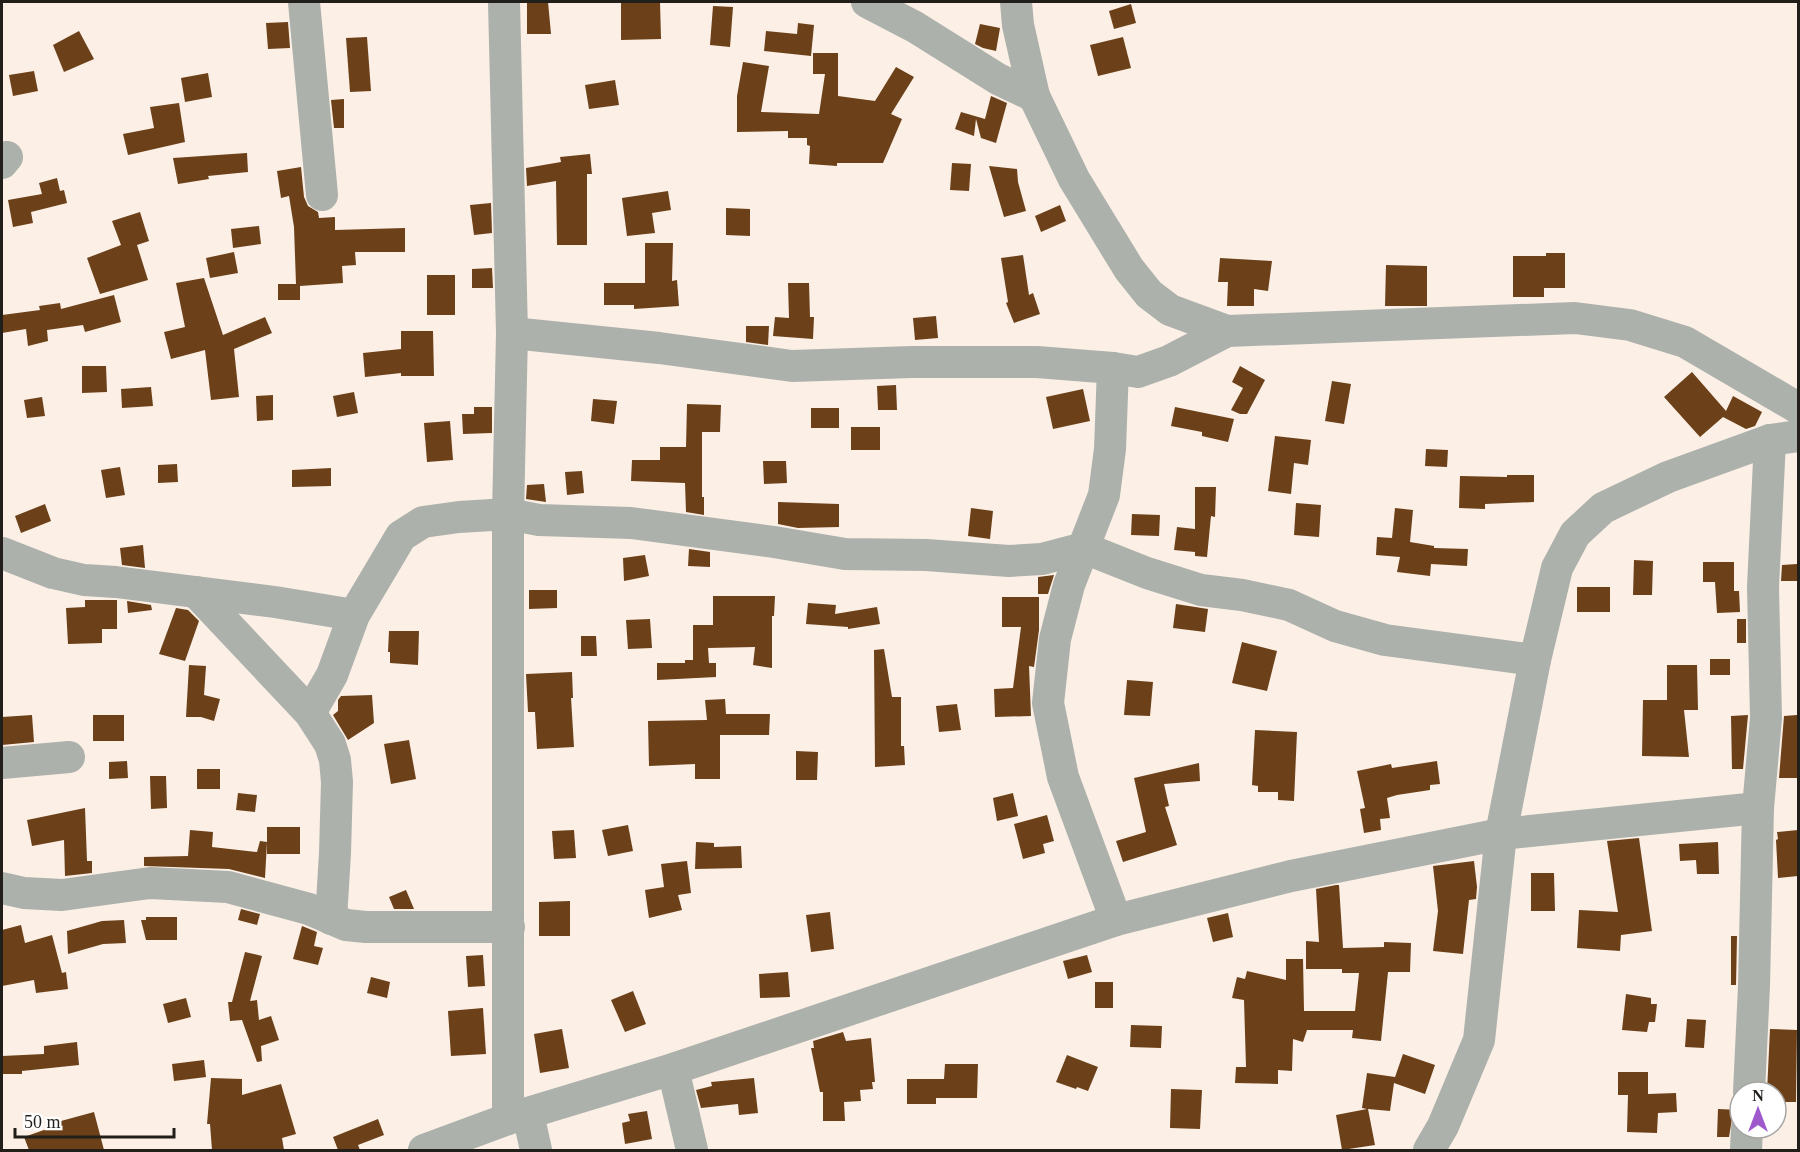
<svg xmlns="http://www.w3.org/2000/svg" width="1800" height="1152" font-family="'Times New Roman',serif">
	<rect width="100%" height="100%" fill="#fcefe5"/>
	<g fill="#6c4119">
		<polygon points="527,2 548,2 551,34 527,34"/>
		<polygon points="621,2 660,2 661,39 621,40"/>
		<polygon points="1131,4 1136,23 1114,29 1109,11"/>
		<polygon points="713,6 733,7 730,47 710,45"/>
		<polygon points="288,22 290,48 268,49 266,23"/>
		<polygon points="798,23 814,25 811,56 764,51 766,31 797,34"/>
		<polygon points="980,24 1000,28 996,51 983,48 975,44"/>
		<polygon points="79,31 94,59 64,72 53,45"/>
		<polygon points="367,37 371,91 350,92 346,38"/>
		<polygon points="1123,37 1131,68 1098,76 1090,45"/>
		<polygon points="813,53 838,53 838,96 875,101 896,67 914,77 891,114 902,119 883,163 837,163 837,166 809,164 810,146 807,145 807,138 788,138 788,131 737,132 737,96 743,62 769,66 761,112 819,114 825,74 813,74"/>
		<polygon points="34,71 38,91 13,96 9,75"/>
		<polygon points="208,73 212,97 185,102 181,78"/>
		<polygon points="615,80 619,105 589,109 585,85"/>
		<polygon points="991,96 1007,103 996,143 981,138 976,119 974,136 955,129 961,112 985,119"/>
		<polygon points="344,99 344,128 334,128 331,100"/>
		<polygon points="179,103 185,142 128,155 123,134 154,128 150,107"/>
		<polygon points="247,153 248,172 208,176 209,179 178,184 173,158"/>
		<polygon points="590,154 592,174 587,174 587,245 557,245 556,181 527,186 526,168 561,162 560,157"/>
		<polygon points="952,163 971,164 969,191 950,190"/>
		<polygon points="989,166 1017,169 1018,182 1026,211 1004,217"/>
		<polygon points="301,167 304,197 308,206 318,212 319,218 335,217 335,230 405,228 405,252 355,252 356,265 342,266 343,283 300,286 300,300 278,300 278,284 296,284 294,227 289,196 281,198 277,171"/>
		<polygon points="57,178 60,191 64,190 67,203 31,212 33,223 13,227 8,200 42,194 39,183"/>
		<polygon points="668,191 671,210 652,213 655,233 627,236 622,198"/>
		<polygon points="491,203 492,233 474,235 470,205"/>
		<polygon points="1060,205 1066,221 1041,232 1035,216"/>
		<polygon points="726,208 750,209 750,236 726,235"/>
		<polygon points="140,212 149,241 137,245 148,280 100,294 87,258 121,245 112,221"/>
		<polygon points="259,226 261,244 233,248 231,229"/>
		<polygon points="645,243 673,243 672,281 677,280 679,306 634,309 634,305 604,305 604,283 645,283"/>
		<polygon points="234,252 238,273 210,278 206,258"/>
		<polygon points="1546,253 1565,253 1565,288 1544,288 1544,297 1513,297 1513,256 1546,256"/>
		<polygon points="1023,255 1029,295 1033,293 1040,314 1014,323 1006,303 1008,302 1001,258"/>
		<polygon points="1220,258 1272,261 1268,291 1254,289 1254,306 1227,306 1228,282 1218,282"/>
		<polygon points="1386,265 1427,266 1427,306 1385,306"/>
		<polygon points="492,268 493,288 472,288 472,269"/>
		<rect x="427" y="275" width="28" height="40"/>
		<polygon points="204,278 223,335 265,317 272,333 234,349 239,397 211,400 205,350 171,359 164,332 185,327 176,283"/>
		<polygon points="788,283 809,283 810,317 814,317 813,339 773,336 775,317 789,318"/>
		<polygon points="114,295 121,322 85,332 83,325 47,330 48,341 28,346 26,329 2,333 2,315 40,310 39,306 60,303 61,309"/>
		<polygon points="936,316 938,338 915,340 913,318"/>
		<polygon points="746,326 769,326 768,345 746,342"/>
		<polygon points="401,331 433,331 434,376 401,376 401,373 365,377 363,353 401,349"/>
		<polygon points="82,366 106,366 107,392 82,393"/>
		<polygon points="1240,366 1265,380 1247,414 1240,414 1231,410 1243,388 1232,382"/>
		<polygon points="1692,372 1726,411 1733,396 1762,412 1755,426 1746,429 1723,417 1700,437 1664,397"/>
		<polygon points="1332,381 1351,384 1344,424 1325,421"/>
		<polygon points="896,385 897,410 878,410 877,386"/>
		<polygon points="151,387 153,406 122,408 121,389"/>
		<polygon points="1083,389 1090,421 1053,429 1046,397"/>
		<polygon points="354,392 358,413 337,417 333,396"/>
		<polygon points="273,395 273,420 257,421 256,396"/>
		<polygon points="42,397 45,416 27,418 24,400"/>
		<polygon points="593,399 617,401 614,424 591,421"/>
		<polygon points="687,404 721,405 720,432 702,432 702,497 704,497 704,515 686,512 685,483 631,481 632,460 660,460 660,447 686,447"/>
		<polygon points="474,407 492,407 492,433 463,434 462,414 474,414"/>
		<polygon points="1175,407 1234,419 1228,442 1202,436 1202,432 1171,426"/>
		<rect x="811" y="408" width="28" height="20"/>
		<polygon points="450,421 453,460 427,462 424,423"/>
		<rect x="851" y="427" width="29" height="23"/>
		<polygon points="1275,436 1311,440 1308,465 1294,463 1291,494 1268,491"/>
		<polygon points="1426,449 1448,450 1447,467 1425,466"/>
		<polygon points="763,461 786,461 787,483 764,484"/>
		<polygon points="177,464 178,482 158,483 158,465"/>
		<polygon points="120,467 125,495 106,498 101,470"/>
		<polygon points="331,468 331,486 292,487 292,470"/>
		<polygon points="582,471 584,493 567,495 565,472"/>
		<polygon points="1507,475 1534,475 1534,502 1485,504 1485,509 1459,508 1460,476 1507,477"/>
		<polygon points="544,484 546,502 526,499 527,485"/>
		<polygon points="1195,487 1216,487 1215,517 1211,516 1207,557 1195,556 1195,552 1174,550 1177,527 1195,529"/>
		<polygon points="778,502 839,504 839,527 798,528 778,524"/>
		<polygon points="1296,503 1321,505 1319,537 1294,535"/>
		<polygon points="45,504 51,521 21,533 15,516"/>
		<polygon points="971,508 993,511 990,539 968,536"/>
		<polygon points="1395,508 1413,510 1410,542 1434,546 1434,548 1468,549 1467,566 1431,564 1430,576 1397,572 1400,557 1376,555 1377,537 1392,538"/>
		<polygon points="1132,514 1160,515 1159,536 1131,535"/>
		<polygon points="143,545 145,568 122,565 120,548"/>
		<polygon points="689,549 710,552 710,567 688,566"/>
		<polygon points="645,555 649,576 624,581 623,558"/>
		<polygon points="1634,560 1653,561 1652,595 1633,595"/>
		<polygon points="1703,562 1734,562 1734,591 1739,591 1740,612 1717,613 1715,582 1703,582"/>
		<polygon points="1797,564 1798,581 1781,581 1782,565"/>
		<polygon points="1054,575 1048,594 1038,594 1038,577"/>
		<rect x="1577" y="587" width="33" height="25"/>
		<polygon points="529,590 557,590 557,608 529,609"/>
		<polygon points="713,596 775,596 774,616 772,616 772,668 753,665 755,647 708,648 709,663 716,663 716,677 657,680 657,663 685,663 685,660 693,660 693,625 713,625"/>
		<polygon points="1002,597 1039,597 1039,630 1034,667 1029,666 1031,716 995,717 994,689 1013,688 1021,627 1002,627"/>
		<polygon points="85,600 117,600 117,629 102,629 102,643 68,644 66,608 85,607"/>
		<polygon points="127,601 151,605 152,610 128,613"/>
		<polygon points="808,603 836,605 835,614 877,607 880,624 848,629 848,627 806,624"/>
		<polygon points="1176,604 1208,609 1205,632 1173,628"/>
		<polygon points="176,608 188,610 199,621 185,661 159,654"/>
		<polygon points="650,619 652,648 628,649 626,620"/>
		<rect x="1737" y="619" width="9" height="24"/>
		<polygon points="389,631 419,631 418,665 390,663 390,652 388,652"/>
		<polygon points="581,636 596,636 597,656 581,656"/>
		<polygon points="1242,642 1277,651 1267,691 1232,683"/>
		<polygon points="884,649 892,697 901,697 901,746 904,746 905,765 875,767 874,650"/>
		<rect x="1710" y="659" width="20" height="16"/>
		<polygon points="189,665 206,666 204,695 220,699 214,721 201,717 186,717"/>
		<polygon points="1667,665 1697,665 1698,710 1684,710 1689,757 1642,756 1643,700 1667,700"/>
		<polygon points="572,672 573,698 571,698 574,747 537,749 535,712 528,712 526,674"/>
		<polygon points="1127,680 1153,682 1150,716 1124,715"/>
		<polygon points="372,695 374,723 348,740 333,715 338,711 338,700 341,696"/>
		<polygon points="725,699 726,714 770,714 769,735 720,735 720,779 695,779 695,764 649,766 648,721 707,720 705,700"/>
		<polygon points="957,704 961,730 939,732 936,706"/>
		<polygon points="32,715 34,742 2,745 2,717"/>
		<rect x="93" y="715" width="31" height="26"/>
		<polygon points="1748,715 1743,769 1732,769 1731,716"/>
		<polygon points="1797,715 1798,778 1779,778 1784,716"/>
		<polygon points="1255,730 1297,732 1294,801 1278,800 1278,792 1258,792 1258,786 1252,785"/>
		<polygon points="409,740 416,779 391,784 384,744"/>
		<polygon points="796,751 818,752 817,780 796,780"/>
		<polygon points="127,761 128,778 109,779 109,762"/>
		<polygon points="1437,761 1440,784 1430,785 1430,790 1397,795 1387,798 1390,818 1380,819 1381,830 1364,833 1360,809 1365,808 1357,771 1391,764 1392,768"/>
		<polygon points="1199,763 1200,781 1164,784 1169,806 1165,807 1177,845 1123,862 1116,841 1146,832 1134,778"/>
		<rect x="197" y="769" width="23" height="20"/>
		<polygon points="150,776 166,776 167,808 151,809"/>
		<polygon points="238,793 257,795 255,812 236,810"/>
		<polygon points="1013,793 1018,816 997,821 993,798"/>
		<polygon points="85,808 87,861 92,861 92,873 65,876 64,840 32,846 27,820"/>
		<polygon points="1047,815 1054,841 1043,844 1045,853 1023,859 1014,824"/>
		<polygon points="628,825 633,851 608,856 602,830"/>
		<rect x="267" y="827" width="33" height="27"/>
		<polygon points="190,830 213,832 212,847 257,852 260,841 267,842 265,878 229,869 144,866 144,857 188,856"/>
		<polygon points="574,830 576,858 554,859 552,831"/>
		<polygon points="1798,830 1798,876 1778,878 1776,840 1778,839 1777,832"/>
		<polygon points="1639,838 1652,931 1621,935 1620,951 1577,948 1579,910 1618,912 1607,841"/>
		<polygon points="696,842 714,843 714,847 741,846 742,868 695,869"/>
		<polygon points="1718,842 1719,874 1697,874 1696,860 1680,861 1679,844"/>
		<polygon points="687,861 691,893 678,895 682,910 649,918 645,890 664,887 661,864"/>
		<polygon points="1474,861 1477,887 1476,899 1469,900 1463,954 1433,951 1438,911 1433,866"/>
		<polygon points="1531,873 1554,873 1555,911 1531,911"/>
		<polygon points="1336,885 1339,885 1343,948 1384,947 1384,942 1411,943 1410,972 1388,972 1381,1041 1352,1038 1353,1030 1307,1030 1303,1042 1293,1039 1292,1071 1278,1070 1278,1084 1235,1083 1236,1067 1246,1067 1244,1000 1232,998 1237,977 1245,979 1247,971 1286,980 1286,959 1303,959 1304,1011 1355,1011 1359,973 1342,973 1342,969 1306,969 1306,941 1319,942 1316,889"/>
		<polygon points="406,890 414,909 394,909 389,897"/>
		<polygon points="570,901 570,936 539,936 539,902"/>
		<polygon points="241,909 260,914 257,925 238,920"/>
		<polygon points="830,912 834,949 811,952 806,915"/>
		<polygon points="1228,913 1233,937 1213,942 1207,918"/>
		<polygon points="146,917 177,917 177,940 146,940 141,920 146,920"/>
		<polygon points="124,920 126,943 103,944 68,954 67,931 102,921"/>
		<polygon points="21,925 25,943 52,935 62,973 66,972 68,989 36,993 34,980 2,986 2,930"/>
		<polygon points="302,926 317,932 314,946 323,948 318,965 293,959"/>
		<polygon points="1731,936 1737,936 1736,985 1731,985"/>
		<polygon points="245,952 262,956 250,1001 257,1000 259,1020 271,1016 279,1040 261,1046 262,1061 257,1062 242,1020 230,1021 228,1002 232,1002"/>
		<polygon points="483,955 485,986 468,987 466,956"/>
		<polygon points="1087,955 1092,972 1068,979 1063,961"/>
		<polygon points="788,972 790,997 760,998 759,974"/>
		<polygon points="371,977 390,982 387,998 367,993"/>
		<rect x="1095" y="982" width="18" height="26"/>
		<polygon points="633,991 646,1024 625,1032 611,1000"/>
		<polygon points="1626,994 1651,998 1651,1004 1657,1004 1655,1022 1649,1022 1647,1032 1622,1030"/>
		<polygon points="186,998 191,1017 168,1023 163,1004"/>
		<polygon points="483,1008 486,1054 451,1056 448,1011"/>
		<polygon points="1687,1019 1706,1020 1704,1048 1685,1047"/>
		<polygon points="1131,1025 1162,1026 1161,1048 1130,1047"/>
		<polygon points="562,1029 569,1068 540,1073 534,1034"/>
		<polygon points="1770,1029 1797,1030 1796,1102 1776,1102 1776,1092 1767,1092"/>
		<polygon points="843,1032 846,1041 871,1038 875,1082 872,1082 873,1089 860,1090 861,1101 844,1102 845,1121 823,1121 823,1092 820,1092 811,1048 814,1048 813,1041"/>
		<polygon points="77,1042 79,1065 22,1071 22,1074 2,1074 2,1056 44,1054 44,1046"/>
		<polygon points="1403,1054 1435,1065 1425,1094 1394,1083 1390,1111 1368,1109 1375,1145 1342,1150 1336,1115 1367,1109 1362,1108 1367,1073 1395,1077 1394,1080"/>
		<polygon points="1067,1055 1098,1067 1088,1091 1077,1087 1076,1089 1056,1082"/>
		<polygon points="204,1060 206,1077 174,1081 172,1064"/>
		<polygon points="945,1064 978,1064 977,1098 936,1098 936,1104 907,1104 907,1079 944,1079"/>
		<polygon points="1618,1072 1648,1072 1648,1094 1676,1093 1677,1112 1658,1113 1657,1133 1627,1132 1628,1095 1618,1095"/>
		<polygon points="211,1078 242,1079 242,1095 281,1084 296,1134 282,1138 284,1150 212,1150 210,1124 207,1124"/>
		<polygon points="754,1078 758,1113 739,1115 738,1104 701,1108 696,1090 712,1086 711,1082"/>
		<polygon points="1171,1089 1202,1090 1200,1129 1170,1128"/>
		<polygon points="1718,1109 1740,1110 1732,1119 1729,1137 1717,1137"/>
		<polygon points="647,1111 652,1139 625,1144 622,1123 630,1121 628,1114"/>
		<polygon points="94,1112 104,1150 29,1150 24,1137 61,1124 61,1121"/>
		<polygon points="378,1119 384,1135 358,1145 360,1150 338,1150 333,1137"/>
	</g>
	<g fill="none" stroke-linecap="round" stroke-linejoin="round">
		<g stroke="#acb1ac" stroke-width="32">
			<polyline points="304,2 322,195"/>
			<polyline points="504,2 512,333 508,514 508,1119"/>
			<polyline points="867,2 915,27 998,79 1034,96"/>
			<polyline points="1016,2 1018,25 1034,96 1074,179 1129,269 1149,294 1170,310 1227,331 1575,318 1630,325 1685,342 1798,408"/>
			<polyline points="2,163 7,157"/>
			<polyline points="512,333 659,348 792,366 912,362 1037,362 1113,368 1138,372 1169,361 1227,331"/>
			<polyline points="1113,368 1110,449 1104,495 1069,585 1055,639 1048,703 1063,777 1116,920"/>
			<polyline points="2,553 53,573 84,580 116,582 275,602 354,615"/>
			<polyline points="196,592 310,713 330,744 335,760 337,782 335,853 331,919"/>
			<polyline points="310,713 332,675 354,615 401,536 423,522 459,517 508,514 539,520 631,523 774,542 845,554 926,555 1009,561 1042,559 1084,548 1147,573 1201,590 1242,595 1289,605 1335,626 1385,640 1535,660"/>
			<polyline points="2,763 69,757"/>
			<polyline points="2,888 24,893 62,895 150,883 228,887 309,909 346,925 366,927 509,927"/>
			<polyline points="673,1069 692,1150"/>
			<polyline points="1749,1092 1754,986 1758,808 1766,718 1763,587 1770,440"/>
			<polyline points="528,1114 536,1150"/>
			<polyline points="424,1150 508,1119 673,1069 1116,920 1291,876 1501,834 1758,808"/>
			<polyline points="1429,1150 1443,1126 1479,1040 1501,834 1535,660 1557,568 1575,534 1603,508 1668,477 1770,440 1798,436"/>
			<polyline points="1746,1150 1747,1128"/>
		</g>
	</g>
	<rect width="1800" height="1152" fill="none" stroke="#221e1a" stroke-width="6"/>
	<g transform="translate(1758 1110)"><circle r="28" fill="#ffffff" stroke="#a7a5a3" stroke-width="1.5"/>
	<path d="M0-4.5L10 22L0 15L-10 22Z" fill="#a059cc"/>
	<text y="-9" font-size="16" font-weight="bold" text-anchor="middle" fill="#221e1a">N</text>
	</g>
	<path d="M15 1128v9h159v-9" fill="none" stroke="#221e1a" stroke-width="3"/>
	<text x="24" y="1128" font-size="18" fill="#221e1a" stroke="#ffffff" stroke-width="4.5" paint-order="stroke">50 m</text>
</svg>
